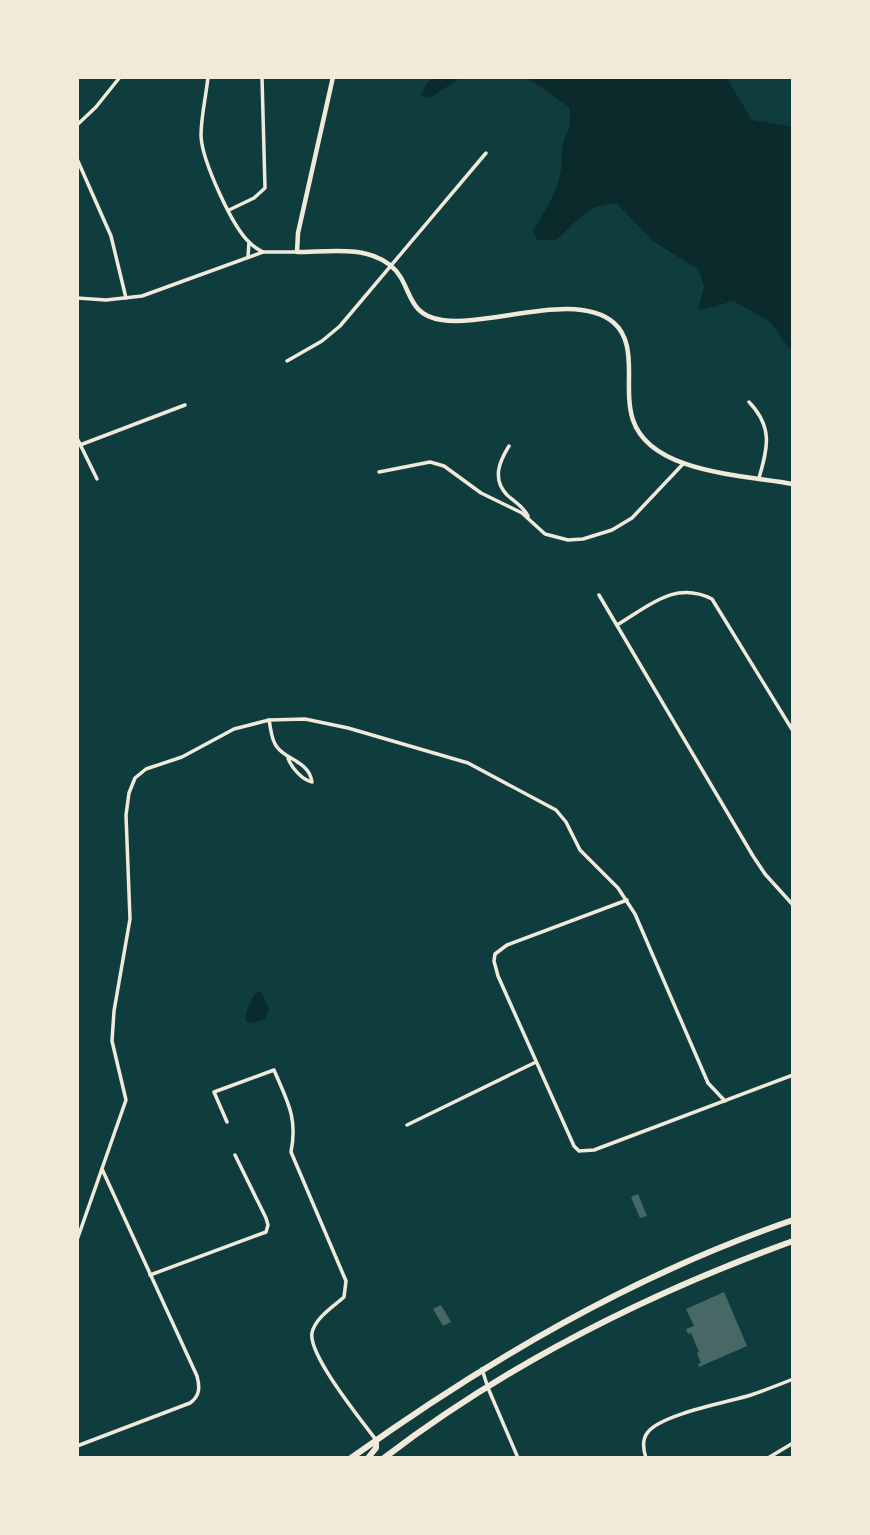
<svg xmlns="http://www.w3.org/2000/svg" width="870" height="1535" font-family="'Work Sans',sans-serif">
	<rect width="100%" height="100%" fill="#0f3d3e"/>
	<g fill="#0a2a2b">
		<polygon points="433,77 462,77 430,98 421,96 426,84"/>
		<path d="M526 77H726L752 120 793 127V353L769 321 733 301 706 309H698L704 287 699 270 653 241 617 204C588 202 577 223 556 240H537L533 230C545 212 557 192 561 170 563 163 560 156 562 149 566 128 573 131 569 107Z"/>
		<path d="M257 992H261L269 1008 265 1019 251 1023 246 1022C245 1013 250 999 257 992Z"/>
	</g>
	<g fill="#486865">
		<polygon points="638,1194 647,1216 640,1218 631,1197"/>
		<polygon points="724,1292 747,1346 699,1367 698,1364 701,1363 697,1353 699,1352 691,1333 688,1334 686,1329 694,1326 686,1309"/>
		<polygon points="441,1305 451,1322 443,1326 433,1309"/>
	</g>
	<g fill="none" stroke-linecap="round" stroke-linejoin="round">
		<g stroke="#f1e9da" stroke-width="3.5">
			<path d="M208 77C206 97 201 116 201 136 202 160 232 227 250 243 254 247 259 250 263 252"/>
			<polyline points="77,125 96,107 120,77"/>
			<polyline points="77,159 111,236 126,298"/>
			<polyline points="229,210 254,198 265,188 262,77"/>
			<polyline points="248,257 249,242"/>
			<polyline points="77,298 106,300 142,296 263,252 297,252"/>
			<polyline points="287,361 322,341 340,326 486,153"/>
			<path d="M749 402C773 427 768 447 759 478"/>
			<polyline points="77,438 97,479"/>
			<polyline points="80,445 185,405"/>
			<path d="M509 446C499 462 492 479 507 495 515 502 523 506 528 516"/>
			<polyline points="379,472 430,462 444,466 481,493 522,513 545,534 568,540 583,539 612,530 632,518 683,464"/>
			<polyline points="599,595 753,856 765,874 793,905"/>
			<path d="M617 625C649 606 675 580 712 599L793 731"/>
			<path d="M269 720C271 729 271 740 277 747 286 760 309 761 312 782 302 780 291 767 288 758"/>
			<polyline points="627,900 507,945 495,954 494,961 498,976 574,1146 579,1151 594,1150 793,1075"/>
			<path d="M227 1122 214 1092 274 1070C287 1101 298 1117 291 1152L346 1281 344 1297C333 1307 315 1318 312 1333 308 1355 362 1421 376 1440"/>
			<polyline points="407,1125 536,1062"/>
			<polyline points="77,1240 126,1100 112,1041 114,1011 130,919 126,815 129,793 135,778 146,769 182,757 234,729 269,720 305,719 348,728 468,763 556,810 566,822 580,850 618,888 635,914 708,1083 725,1101"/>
			<polyline points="150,1275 266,1232 268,1225 266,1218 235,1155"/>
			<polyline points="482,1369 488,1388 518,1458"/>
			<path d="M77 1446 190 1403C200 1396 200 1387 197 1376L102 1169"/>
			<path d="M646 1458C643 1449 642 1439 648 1432 662 1414 729 1402 751 1395 765 1390 779 1385 793 1379"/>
			<polyline points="768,1458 793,1443"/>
		</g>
		<path stroke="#f1e9da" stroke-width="4.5" d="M333 77 298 233 297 252C327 252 365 245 390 265 413 283 404 315 442 320 490 327 576 290 614 323 628 335 629 355 629 372 629 388 628 405 633 420 651 474 746 475 793 484"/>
		<g stroke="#f1e9da" stroke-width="6">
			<path d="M351 1458C488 1360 633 1275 793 1220"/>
			<polyline points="368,1458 376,1448 376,1440"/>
			<path d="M384 1458C506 1365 649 1293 793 1241"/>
		</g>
	</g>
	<rect width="870" height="1535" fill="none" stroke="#f1e9da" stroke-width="158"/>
</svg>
